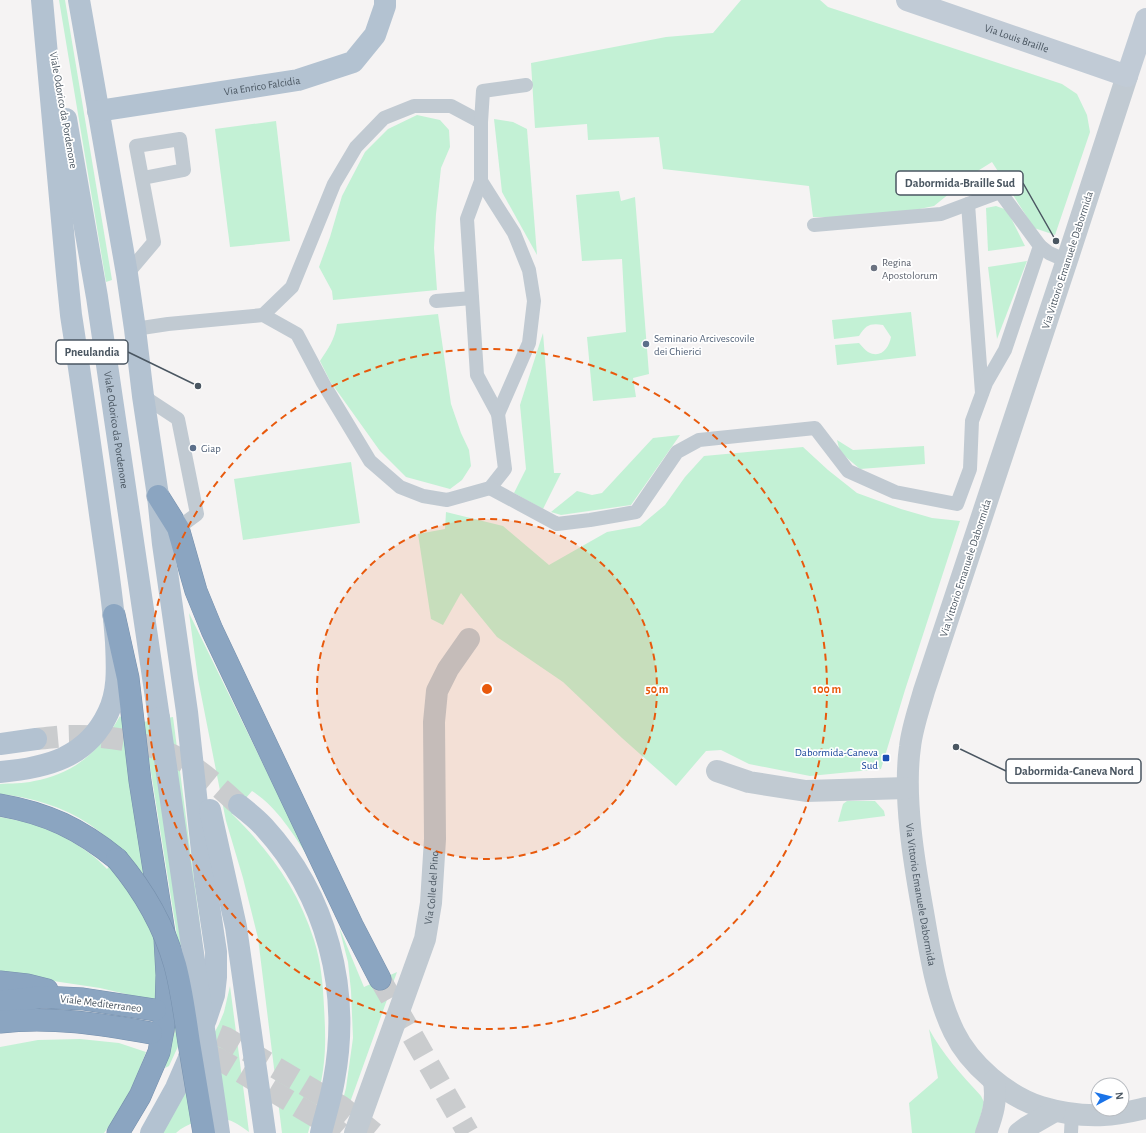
<svg xmlns="http://www.w3.org/2000/svg" width="1146" height="1133" font-family="'Alegreya Sans',sans-serif">
	<rect width="100%" height="100%" fill="#f5f3f3"/>
	<g fill="#c3f1d5">
		<polygon points="59,0 65,0 112,280 106,282"/>
		<polygon points="741,0 820,0 828,7 1062,84 1077,94 1087,115 1090,132 1055,235 1034,228 992,162 976,172 934,206 900,213 850,217 813,217 809,186 663,169 659,137 588,140 587,124 535,128 531,63 666,37 713,33"/>
		<polygon points="417,115 440,120 449,130 450,147 441,168 436,214 434,248 437,290 333,300 332,291 319,267 330,237 342,196 365,152 388,129"/>
		<polygon points="494,119 513,122 527,129 537,255 502,192"/>
		<polygon points="276,121 290,241 230,247 215,129"/>
		<polygon points="619,191 621,201 635,197 649,374 633,378 636,397 593,401 587,337 626,332 622,259 582,261 576,195"/>
		<polygon points="996,206 1007,210 1025,246 988,251 986,208"/>
		<polygon points="1027,261 997,339 988,267"/>
		<path d="M911 312 916 356 837 365 835 345 859 343C862 346 865 350 868 352 881 359 889 348 891 337L883 325C870 323 866 325 859 336L834 339 832 320Z"/>
		<path d="M438 314 451 404 461 433 469 450 471 466 462 480 450 489 406 477 380 451 330 381 320 361C328 349 335 339 337 324Z"/>
		<polygon points="543,333 554,473 561,473 543,509 514,493 526,469 520,405"/>
		<polygon points="680,435 631,505 561,515 551,512 577,491 592,495 602,493 653,438"/>
		<polygon points="837,440 853,450 924,446 925,464 860,469 840,452"/>
		<polygon points="803,447 828,470 857,493 901,509 932,518 960,521 905,690 881,769 810,776 749,764 721,750 706,751 676,786 622,738 563,682 497,637 461,593 443,625 431,619 418,534 445,529 446,512 503,526 549,565 607,532 640,526 665,505 685,477 704,456"/>
		<polygon points="351,462 360,523 243,540 234,479"/>
		<path d="M189 613 309 858C293 834 277 807 252 791L232 814C270 851 298 889 314 940 321 962 323 984 324 1007 325 1025 326 1043 324 1062 322 1085 314 1110 308 1133H282L258 938 243 878 226 821 198 679Z"/>
		<path d="M120 716 123 720 155 930 157 978 156 1001 100 988 0 973V817C9 819 19 820 28 823 56 831 87 847 107 869L123 851C112 842 101 832 89 824 64 807 30 797 0 794V784C11 783 23 784 34 781 74 774 100 751 120 716Z"/>
		<polygon points="173,717 202,941 193,1014 169,1066 165,1068 170,1049 179,960 176,929 143,722"/>
		<polygon points="847,801 875,801 884,811 885,816 838,822 843,804"/>
		<polygon points="339,927 364,987 397,972 339,1133 334,1133 346,1088 353,1038 351,991 348,962"/>
		<path d="M230 986 249 1132C242 1127 233 1120 224 1119 209 1117 188 1122 176 1133H162L219 1024 224 1012Z"/>
		<path d="M929 1029C943 1055 961 1074 981 1096L984 1102 978 1126 975 1133H912L909 1103 938 1078Z"/>
		<path d="M80 1039 119 1043 146 1052C136 1080 123 1109 104 1133H0V1047L38 1040Z"/>
	</g>
	<g fill="none" stroke-linecap="round" stroke-linejoin="round">
		<path stroke="#caccce" stroke-width="22" stroke-dasharray="22 11" stroke-linecap="butt" d="M36 739C48 738 60 736 72 736 107 735 151 742 182 760 203 772 221 789 239 805"/>
		<g stroke="#caccce" stroke-width="22" stroke-dasharray="22 11" stroke-linecap="butt">
			<polyline points="380,979 468,1133"/>
			<polyline points="188,1023 226,1038 342,1107 374,1133"/>
			<polyline points="151,1033 219,1059 333,1127 340,1133"/>
		</g>
		<g stroke="#7690ad" stroke-width="23">
			<g id="motorway">
				<polyline points="158,496 178,528 196,591 212,630 352,925 380,979"/>
				<polyline points="114,615 128,678 140,781 165,939 167,975 166,1009 163,1030 159,1052 140,1096 118,1133"/>
				<path d="M0 805C47 813 80 829 117 859"/>
				<polyline points="0,982 27,985 47,990"/>
				<polyline points="0,1002 42,997 83,999 155,1010"/>
				<path d="M0 1022C51 1016 101 1024 151 1033"/>
			</g>
		</g>
		<g stroke="#c1cad2" stroke-width="14">
			<polyline points="481,181 514,233 529,270 534,301 529,343 498,414"/>
			<polyline points="968,204 982,393"/>
			<polyline points="1040,246 1049,253 1067,261"/>
			<polyline points="127,274 154,242 136,146 180,139 184,170 143,178"/>
			<polyline points="436,301 472,298"/>
			<polyline points="263,315 292,287 334,184 356,147 384,118 414,106 451,106 481,122"/>
			<polyline points="135,329 168,324 263,315 297,334 323,383 370,461 400,487 423,496 447,500 490,488 505,469 498,414 477,375 467,219 481,181 481,122 483,91 526,85"/>
			<polyline points="143,396 178,419 197,514 178,528"/>
			<polyline points="490,488 557,524 590,520 636,512 677,452 699,440 815,428 848,471 895,492 957,504 970,469 972,421 986,383 1005,350 1040,246 1000,192 941,214 814,225"/>
			<polyline points="1071,1133 1072,1113"/>
		</g>
		<g stroke="#c1cad2" stroke-width="22">
			<path id="s1" d="M1127 76 1069 254 924 691C919 709 912 728 910 747 903 797 914 862 923 912 930 952 936 995 954 1032 970 1065 1007 1096 1041 1107 1061 1113 1084 1116 1104 1115 1118 1115 1133 1111 1146 1108"/>
			<polyline points="717,771 749,782 806,791 907,788"/>
			<path id="s2" d="M355 1133 425 939 431 903 435 839 434 722 437 691 448 669 469 639"/>
			<path d="M986 1133C993 1114 997 1101 994 1081"/>
			<polyline points="1019,1133 1027,1127 1055,1111"/>
		</g>
		<path stroke="#c1cbd6" stroke-width="22" id="s3" d="M907 0 1127 76 1146 19"/>
		<g stroke="#b3c2d1" stroke-width="22">
			<polyline points="79,0 127,274 135,329 143,396 158,496 163,544 187,712 205,879 216,952 216,977 214,995 206,1019 176,1088 151,1133"/>
			<path id="s4" d="M98 111 298 80 353 62 375 35 385 6V0"/>
			<path id="s5" d="M66 119 97 297 159 718"/>
			<polyline points="0,744 36,739"/>
			<path d="M0 772C46 768 87 758 108 713 119 691 117 666 116 642 113 596 105 552 99 507 90 443 81 379 71 315L67 275 42 0"/>
			<path d="M239 805C248 812 257 819 264 827 327 896 351 989 334 1080 331 1098 325 1116 321 1133"/>
			<polyline points="210,810 236,927 265,1133"/>
		</g>
		<use href="#motorway" stroke="#8ba5c1" stroke-width="22"/>
		<g stroke="#7690ad" stroke-width="23" stroke-linecap="butt">
			<path id="motorway-bridge" d="M117 859C143 890 164 926 175 965 182 991 185 1017 189 1043 194 1073 199 1103 204 1133"/>
		</g>
		<polyline stroke="#b3c2d1" stroke-width="22" points="159,718 219,1133"/>
		<use href="#motorway-bridge" stroke="#8ba5c1" stroke-width="22"/>
	</g>
	<circle cx="487" cy="689" r="170" fill="#e8590c" fill-opacity=".12"/>
	<g fill="none" stroke="#e8590c" stroke-width="2" stroke-dasharray="7 5">
		<circle cx="487" cy="689" r="170"/>
		<circle cx="487" cy="689" r="340"/>
	</g>
	<circle fill="#6b7280" stroke="#fff" stroke-width="1.5" cx="874" cy="268" r="4"/>
	<g fill="#5c6f8a" stroke="#fff" stroke-width="1.5">
		<circle cx="646" cy="344" r="4"/>
		<circle cx="193" cy="448" r="4"/>
	</g>
	<rect fill="#1a4fb4" stroke="#fff" stroke-width="1.5" x="882" y="754" width="8" height="8" rx="2"/>
	<g text-anchor="middle" stroke-width="3.5" stroke-linejoin="round" paint-order="stroke">
		<g font-size="11" fill="#4a5661" stroke="#fff">
			<text dy="4" stroke="none"><textPath href="#s3" startOffset="116">Via Louis Braille</textPath></text>
			<text dy="4" stroke="none"><textPath href="#s4" startOffset="166">Via Enrico Falcidia</textPath></text>
			<text transform="translate(64 110) rotate(80)" y="4">Viale Odorico da Pordenone</text>
			<text transform="translate(1067 260) rotate(-72)" y="4">Via Vittorio Emanuele Dabormida</text>
			<text dy="4" stroke="none"><textPath href="#s5" startOffset="315">Viale Odorico da Pordenone</textPath></text>
			<text transform="translate(965 568) rotate(-72)" y="4">Via Vittorio Emanuele Dabormida</text>
			<text dy="4" stroke="none"><textPath href="#s2" startOffset="258">Via Colle del Pino</textPath></text>
			<text dy="4" stroke="none"><textPath href="#s1" startOffset="854">Via Vittorio Emanuele Dabormida</textPath></text>
			<text transform="translate(101 1003) rotate(7)" y="4">Viale Mediterraneo</text>
		</g>
		<g font-size="11" fill="#5b616d" stroke="#fff" text-anchor="start">
			<text x="882" y="266">Regina<tspan x="882" dy="13">Apostolorum</tspan></text>
		</g>
		<g font-size="11" fill="#4e5e75" stroke="#fff" text-anchor="start">
			<text x="654" y="342">Seminario Arcivescovile<tspan x="654" dy="13">dei Chierici</tspan></text>
			<text x="201" y="452">Giap</text>
		</g>
		<g font-size="11" fill="#164399" stroke="#fff" text-anchor="end">
			<text x="878" y="756">Dabormida-Caneva<tspan x="878" dy="13">Sud</tspan></text>
		</g>
	</g>
	<circle cx="487" cy="689" r="6" fill="#e8590c" stroke="#fff" stroke-width="2"/>
	<g font-size="12" text-anchor="middle" font-weight="bold" fill="#e8590c" stroke="#fff" stroke-width="3.5" stroke-linejoin="round" paint-order="stroke">
		<text x="657" y="693">50 m</text>
		<text x="827" y="693">100 m</text>
	</g>
	<path fill="none" stroke="#4a5661" stroke-width="1.5" d="M1056 241L1023 183M198 386L128 352M956 747L1006 771"/>
	<g fill="#4a5661" stroke="#fff" stroke-width="1.5">
		<circle cx="1056" cy="241" r="4"/>
		<circle cx="198" cy="386" r="4"/>
		<circle cx="956" cy="747" r="4"/>
	</g>
	<g fill="#fff" stroke="#4a5661" stroke-width="1.5">
		<rect x="896" y="171" width="127" height="24" rx="4"/>
		<rect x="56" y="340" width="72" height="24" rx="4"/>
		<rect x="1006" y="759" width="135" height="24" rx="4"/>
	</g>
	<g font-size="12" text-anchor="middle" font-weight="bold" fill="#4a5661">
		<text x="960" y="187">Dabormida-Braille Sud</text>
		<text x="92" y="356">Pneulandia</text>
		<text x="1074" y="775">Dabormida-Caneva Nord</text>
	</g>
	<g transform="translate(1110 1097) rotate(83)"><circle r="19" fill="#ffffff" stroke="#b7bbc0"/>
	<path d="M0-3L7 15L0 10L-7 15Z" fill="#1a73e8"/>
	<text y="-6" font-size="11" font-weight="bold" text-anchor="middle" fill="#4a5661">N</text>
	</g>
</svg>
